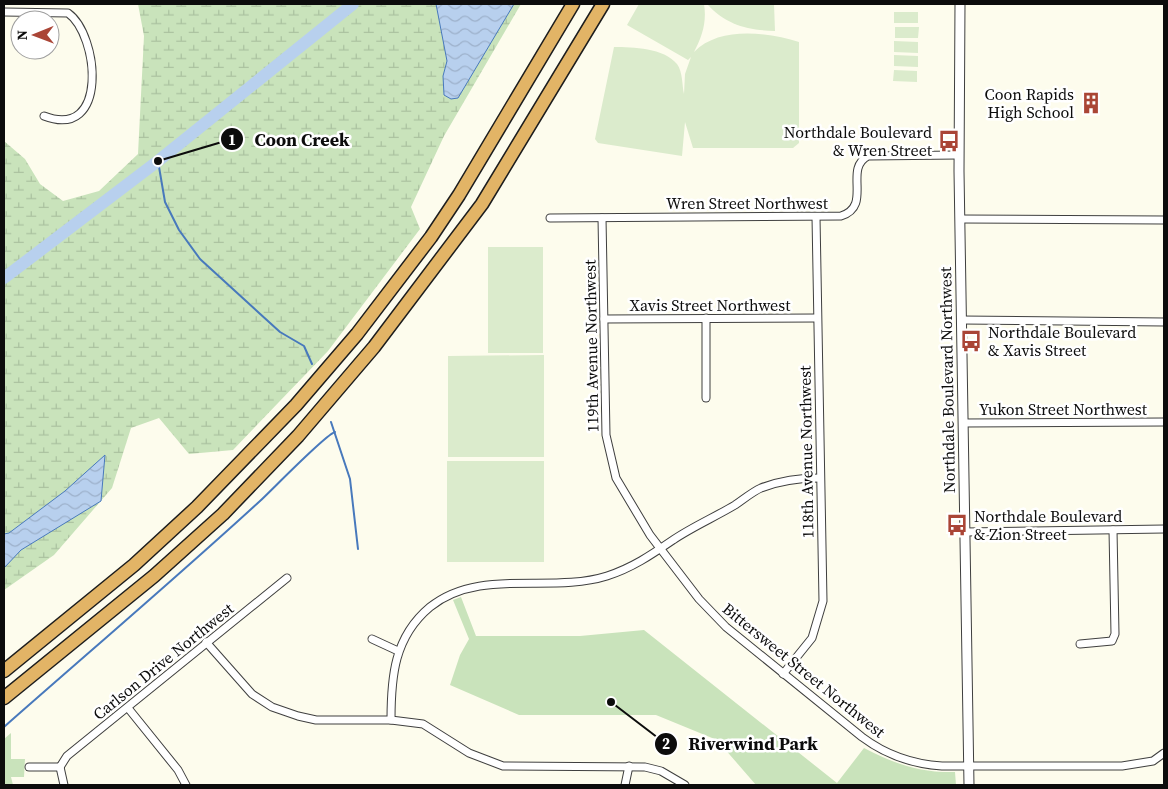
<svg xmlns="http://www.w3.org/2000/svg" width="1168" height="789" font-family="'Source Serif 4',serif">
	<defs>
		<pattern id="wetland-marsh" width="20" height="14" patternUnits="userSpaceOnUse" patternTransform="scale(1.25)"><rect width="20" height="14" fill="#c9e3bb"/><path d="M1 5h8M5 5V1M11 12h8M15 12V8" fill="none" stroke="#abc2a0"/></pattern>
		<pattern id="water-waves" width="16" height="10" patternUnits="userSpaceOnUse" patternTransform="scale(1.25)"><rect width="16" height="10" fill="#b8d0ee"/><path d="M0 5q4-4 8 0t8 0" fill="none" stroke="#9db1cb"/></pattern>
	</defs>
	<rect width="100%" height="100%" fill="#fdfced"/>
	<polygon fill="url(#wetland-marsh)" points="138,4 521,4 444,136 411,207 420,229 328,351 233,450 189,454 159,418 131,428 112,488 54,555 4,590 4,141 25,159 40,184 63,201 99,191 138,154 144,36"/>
	<g fill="#c9e3bb">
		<path d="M461 597 476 636H580L644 630 837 783 864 748C895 764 920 773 955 772L956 785H756L717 740 656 715H519L450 685 460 655 469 639 453 600Z"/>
		<polygon points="11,733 11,759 25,759 24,777 11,777 13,785 4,785 4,739"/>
	</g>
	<g fill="#dbebcc">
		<path d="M639 4H704C707 22 702 37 694 52 719 26 767 32 799 42V143L793 148H693L685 122 682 156 598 143 595 139 614 47C633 47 664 48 677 64 683 72 682 86 684 94L685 74 691 57 688 60 627 25Z"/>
		<path d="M707 4H774L775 31C747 30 726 25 707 4Z"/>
		<rect x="894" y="12" width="24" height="11"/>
		<polygon points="895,27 919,27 918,38 895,38"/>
		<polygon points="894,41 918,42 918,53 894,52"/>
		<polygon points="894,55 918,56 918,67 894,66"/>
		<polygon points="894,70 917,71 917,82 893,81"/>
		<rect x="488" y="247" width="55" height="106"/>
		<polygon points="544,355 544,457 448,457 448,356"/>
		<rect x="447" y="461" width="97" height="101"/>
	</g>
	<g fill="url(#water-waves)" stroke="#4879bc">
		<polygon points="436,4 514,4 458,98 451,99 444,95 443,76 447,61"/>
		<polygon points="105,455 101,501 21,550 4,568 4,534 9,533 65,491"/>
	</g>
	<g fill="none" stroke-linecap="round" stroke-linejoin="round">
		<g stroke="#4879bc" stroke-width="2">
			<polyline points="158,161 165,202 179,230 200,259 280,332 304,346 312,364"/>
			<polyline points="331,422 350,479 358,549"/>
			<path d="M4 727C89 652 176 578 260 501 272 490 326 434 335 432"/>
		</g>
		<polyline stroke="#b8d0ee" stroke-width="12" points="4,278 158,161 353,4"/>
		<g stroke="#3f3f3f" stroke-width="9">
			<g id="minor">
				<path d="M4 12 68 13C99 35 109 141 44 116"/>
				<path d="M550 218 841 216C873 206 843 169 868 156L958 155"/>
				<path d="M602 218 606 435 616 478 650 535 699 599 726 627 862 737C886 755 912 764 942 766H1122L1153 761 1164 753"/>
				<polyline points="960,219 1164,220"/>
				<polyline points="706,318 706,398"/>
				<polyline points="604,319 817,318"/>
				<polyline points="961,320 1164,322"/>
				<polyline points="963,423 1164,422"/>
				<polyline points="964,532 1164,529"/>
				<polyline points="372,639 398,651"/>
				<polyline points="206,642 252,694 272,707 298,716 316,720 391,720 423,724 469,753 503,766 645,767 661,771 685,785"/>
				<polyline points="1080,644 1112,641 1115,634 1113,530"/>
				<polyline points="783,674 812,638 823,601 816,217"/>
				<polyline points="128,708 178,770 186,785"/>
				<path d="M391 720C391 677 394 637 430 607 480 567 550 594 607 576 632 568 651 555 673 540 692 527 715 517 735 505 744 499 752 492 761 488 779 481 801 478 820 478"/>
				<polyline points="29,767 60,767"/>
				<polyline points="60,767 67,756 287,578"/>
				<polyline points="60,767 64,785"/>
				<polyline points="625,785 629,766"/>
			</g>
		</g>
		<g stroke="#3f3f3f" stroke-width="11">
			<polyline id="tertiary" points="960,4 959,171 969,785"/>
		</g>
		<g stroke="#1d1d1d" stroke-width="15">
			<g id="motorway">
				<polyline points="4,671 134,565 197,507 296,405 357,334 431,237 459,195 573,4"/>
				<polyline points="4,698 154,576 223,514 298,436 374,347 482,204 603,4"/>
			</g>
		</g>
		<use href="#minor" stroke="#fff" stroke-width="7"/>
		<use href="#tertiary" stroke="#fff" stroke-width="9"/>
		<use href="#motorway" stroke="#e2b466" stroke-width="12"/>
	</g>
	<defs>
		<g id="building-bare" transform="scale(1.725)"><path d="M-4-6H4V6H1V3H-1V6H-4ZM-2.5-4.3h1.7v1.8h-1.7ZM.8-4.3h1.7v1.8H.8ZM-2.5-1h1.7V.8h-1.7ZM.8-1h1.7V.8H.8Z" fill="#aa4536" stroke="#fff" stroke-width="2.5" paint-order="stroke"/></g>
		<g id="bus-bare" transform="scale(1.725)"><path d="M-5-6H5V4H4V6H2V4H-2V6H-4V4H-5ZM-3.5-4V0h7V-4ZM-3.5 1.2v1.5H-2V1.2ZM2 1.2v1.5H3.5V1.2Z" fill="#aa4536" stroke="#fff" stroke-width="2.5" paint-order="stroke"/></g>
	</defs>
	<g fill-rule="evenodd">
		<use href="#building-bare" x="1091" y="103"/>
		<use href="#bus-bare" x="949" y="141"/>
		<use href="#bus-bare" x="971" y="341"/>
		<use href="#bus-bare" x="957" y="525"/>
	</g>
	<g text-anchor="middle" stroke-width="5" stroke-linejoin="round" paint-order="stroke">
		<g font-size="16" fill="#0c0c0c" stroke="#fff" text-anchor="end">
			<text x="1074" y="100">Coon Rapids<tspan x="1074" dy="18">High School</tspan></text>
			<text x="932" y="138">Northdale Boulevard<tspan x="932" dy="18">&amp; Wren Street</tspan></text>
			<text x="988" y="338" text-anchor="start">Northdale Boulevard<tspan x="988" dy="18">&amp; Xavis Street</tspan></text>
			<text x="974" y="522" text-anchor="start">Northdale Boulevard<tspan x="974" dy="18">&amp; Zion Street</tspan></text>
		</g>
		<g font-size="16" fill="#0c0c0c" stroke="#fff">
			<text x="747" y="209">Wren Street Northwest</text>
			<text x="710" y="311">Xavis Street Northwest</text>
			<text transform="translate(591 346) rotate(-91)" y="6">119th Avenue Northwest</text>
			<text transform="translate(947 380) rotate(-91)" y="6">Northdale Boulevard Northwest</text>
			<text x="1063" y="415">Yukon Street Northwest</text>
			<text transform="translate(806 452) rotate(-91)" y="6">118th Avenue Northwest</text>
			<text transform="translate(163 661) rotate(-39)" y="6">Carlson Drive Northwest</text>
			<text transform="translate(804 670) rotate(39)" y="6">Bittersweet Street Northwest</text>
		</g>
	</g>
	<path fill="none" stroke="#0c0c0c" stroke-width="2" d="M158 161L232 139M611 702L666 744"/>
	<g fill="#0c0c0c" stroke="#fff" stroke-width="2">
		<circle cx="158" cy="161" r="5"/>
		<circle cx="611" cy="702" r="5"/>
		<circle cx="232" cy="139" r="12"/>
		<circle cx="666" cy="744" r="12"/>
	</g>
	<g font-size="15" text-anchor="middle" font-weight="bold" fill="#fff">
		<text x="232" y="145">1</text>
		<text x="666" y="749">2</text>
	</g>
	<g font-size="18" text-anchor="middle" font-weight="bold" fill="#0c0c0c" stroke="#fff" stroke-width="5" stroke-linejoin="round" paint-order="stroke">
		<text x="302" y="146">Coon Creek</text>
		<text x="753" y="750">Riverwind Park</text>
	</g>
	<rect width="1168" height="789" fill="none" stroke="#0c0c0c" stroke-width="10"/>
	<g transform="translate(35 35) rotate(269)"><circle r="24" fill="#ffffff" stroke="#9e9e9e"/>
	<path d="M0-4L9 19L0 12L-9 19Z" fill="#aa4536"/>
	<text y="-8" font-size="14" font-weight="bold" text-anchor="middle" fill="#0c0c0c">N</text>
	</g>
</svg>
